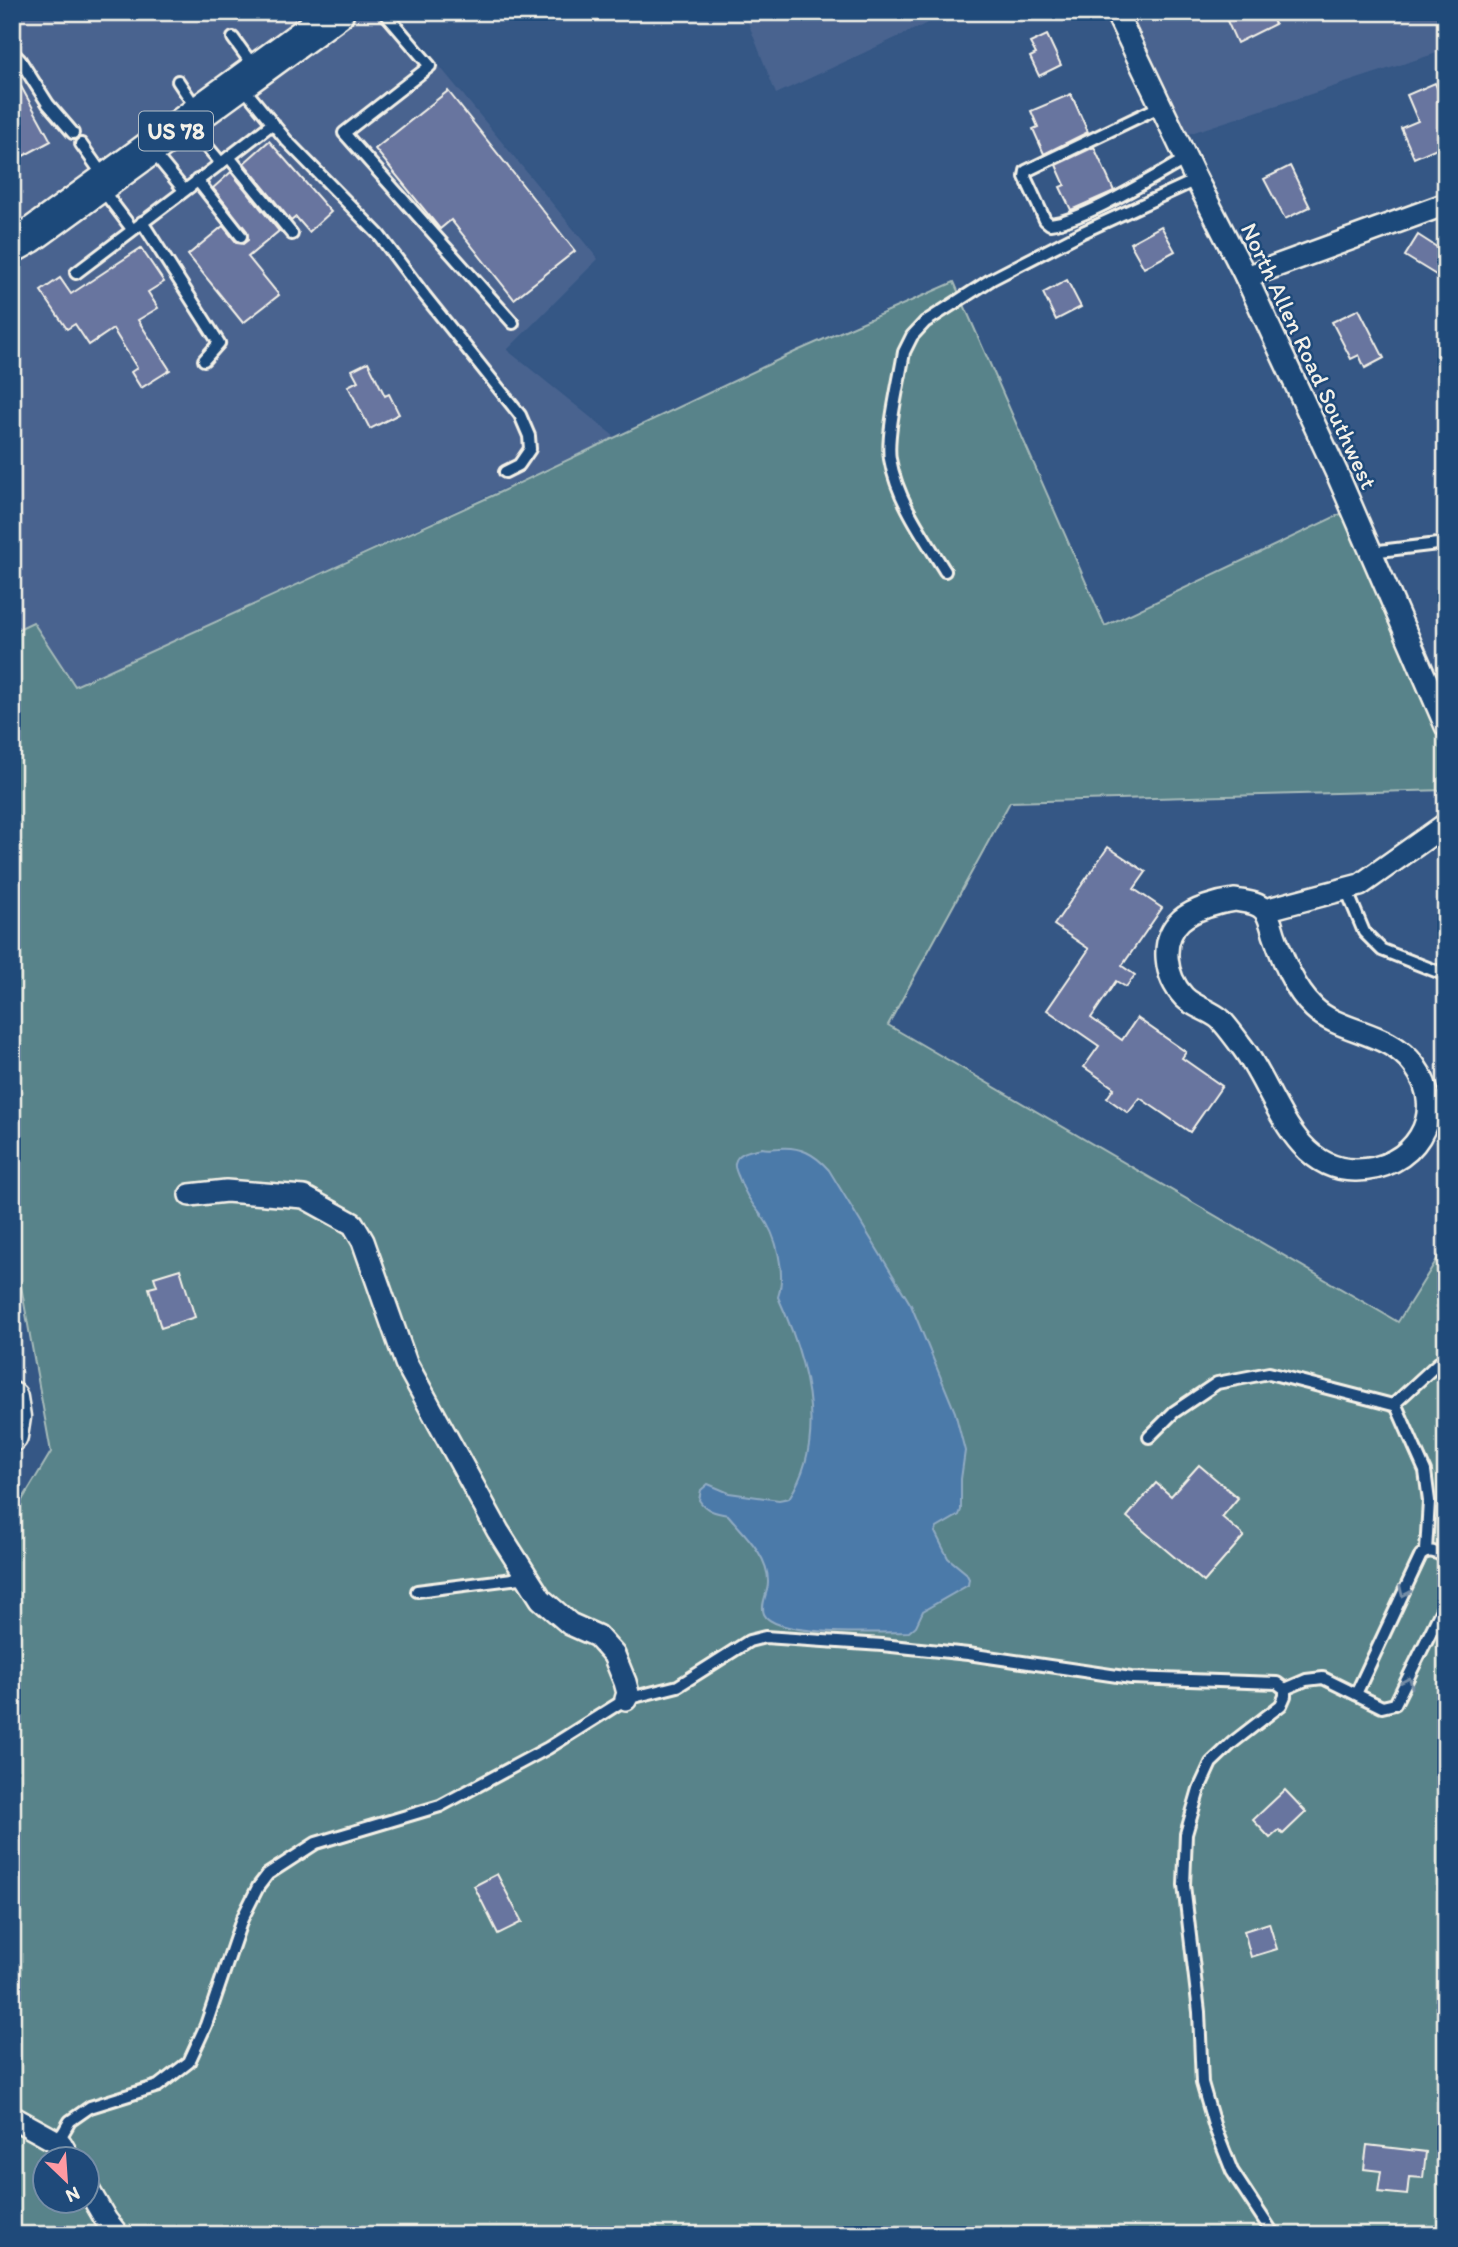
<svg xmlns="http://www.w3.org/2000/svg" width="1458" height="2247" font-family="Itim,sans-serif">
	<rect width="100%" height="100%" fill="#355785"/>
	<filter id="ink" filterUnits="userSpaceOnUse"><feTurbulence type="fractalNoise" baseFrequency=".0143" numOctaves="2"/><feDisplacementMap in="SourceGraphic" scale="14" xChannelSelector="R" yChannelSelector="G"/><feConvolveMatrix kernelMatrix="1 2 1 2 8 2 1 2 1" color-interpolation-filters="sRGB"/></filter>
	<g filter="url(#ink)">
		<g fill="#48638f">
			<polygon points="12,12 395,12 598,259 507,350 615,437 75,686 34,622 12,632"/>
			<polygon points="744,12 951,12 776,94"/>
			<polygon points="1118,12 1446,12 1446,50 1185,135"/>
		</g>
		<path fill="#58838a" stroke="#a6bab9" stroke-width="2" fill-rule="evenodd" d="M954 282 1105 626 1351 509 1446 713V790L1010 802 888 1025 1398 1322 1446 1245V2235H12V1517L51 1452 21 1286 12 1273V632L33 622 75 686 496 494 797 351ZM46 2160H88V2202H46Z"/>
		<path fill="#4c7aa9" stroke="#8faac2" stroke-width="2" d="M762 1148C769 1150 772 1148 779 1148 800 1146 815 1154 829 1170L911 1305 955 1412 965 1451 961 1479V1510L959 1515 937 1528 935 1532 948 1558 966 1573 969 1579 968 1585 923 1611 916 1626 909 1632C883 1632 775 1638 764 1614 760 1604 768 1593 768 1583 769 1556 744 1534 728 1515 716 1513 706 1511 699 1500L701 1490 708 1484 729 1493 779 1500 789 1498C829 1438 806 1358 778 1297 786 1273 777 1235 761 1215 751 1203 744 1193 739 1178 737 1173 734 1168 735 1163 737 1152 752 1150 762 1148Z"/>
		<g fill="#68749f" stroke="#f4f1e8" stroke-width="2">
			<polygon points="1223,12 1269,12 1275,24 1237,43"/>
			<polygon points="1047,35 1061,65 1039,76 1030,57 1036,54 1030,43"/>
			<polygon points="12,70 51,141 12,162"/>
			<polygon points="1435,83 1446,108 1446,144 1414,158 1401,128 1418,121 1407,95"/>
			<polygon points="448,91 575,251 514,299 451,220 440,229 375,149"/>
			<polygon points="1071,94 1088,132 1044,154 1033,129 1038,127 1031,111"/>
			<polygon points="269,141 331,212 309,232 296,217 291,221 244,163"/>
			<polygon points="1094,147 1114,191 1071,210 1060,187 1065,185 1056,165"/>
			<polygon points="1290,166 1310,207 1285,219 1264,179"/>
			<polygon points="231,172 279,231 248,257 279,295 243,323 188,255 223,226 237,243 243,244 248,240 247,231 213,188"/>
			<polygon points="1161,226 1175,251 1144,268 1130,243"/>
			<polygon points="1418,235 1446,253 1446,281 1405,256"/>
			<polygon points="141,248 164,282 148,292 158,308 138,320 170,370 141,388 131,372 137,368 113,329 89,345 75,324 67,329 41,291 60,278 71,294"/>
			<polygon points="1067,280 1081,307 1056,320 1043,293"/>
			<polygon points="1359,309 1384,358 1365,368 1359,355 1351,359 1332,322"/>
			<polygon points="368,362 385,396 389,394 399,414 370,429 348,386 358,381 352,370"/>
			<polygon points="1108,847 1146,872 1134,889 1162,908 1122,966 1135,975 1126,987 1116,981 1091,1018 1122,1040 1137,1018 1186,1052 1182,1058 1222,1086 1190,1132 1140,1098 1128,1113 1107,1098 1114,1088 1084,1067 1099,1046 1047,1010 1089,949 1054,925"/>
			<polygon points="180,1269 195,1317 161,1328 149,1288 157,1286 154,1277"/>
			<polygon points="1199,1465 1238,1498 1222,1517 1244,1536 1204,1582 1127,1517 1156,1483 1171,1496"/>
			<polygon points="1285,1790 1306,1812 1283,1834 1279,1830 1270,1838 1253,1820"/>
			<polygon points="497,1874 522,1922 498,1934 474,1886"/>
			<polygon points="1269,1923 1277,1949 1251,1957 1244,1931"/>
			<polygon points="1367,2145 1426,2152 1423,2178 1409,2177 1407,2195 1378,2192 1381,2171 1364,2169"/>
		</g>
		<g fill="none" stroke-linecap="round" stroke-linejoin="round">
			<g stroke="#f4f1e8" stroke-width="16">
				<g id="lane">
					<polyline points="132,12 132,13"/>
					<polyline points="384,12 430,66 344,133 513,323"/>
					<polyline points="233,38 254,67"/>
					<polyline points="12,52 20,60 48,104 73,133"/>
					<polyline points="178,81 196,108"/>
					<polyline points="242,86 287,141 379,235 425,296 520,415 529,436 530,449 519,465 505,472"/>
					<path d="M1161 106 1026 171 1025 177 1045 220 1050 224C1085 220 1153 177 1186 159"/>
					<polyline points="189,125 221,163"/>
					<polyline points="81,144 105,178"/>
					<polyline points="153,152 184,190"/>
					<polyline points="229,157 273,123"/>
					<polyline points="197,180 241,236"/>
					<polyline points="101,188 132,229"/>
					<polyline points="142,222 219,343 204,360"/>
					<polyline points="76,273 229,157 292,234"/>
					<polyline points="1371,552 1446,543"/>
					<path d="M945 571C924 537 897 500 890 459 886 435 900 378 904 352L912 336 925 322 992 279 1083 232 1196 180"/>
					<polyline points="1346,889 1364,932 1382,950 1446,975"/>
					<polyline points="1395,1403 1425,1471 1429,1501 1426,1551"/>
					<polyline points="1149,1437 1174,1412 1217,1383 1269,1373 1393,1405 1446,1356"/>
					<polyline points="417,1591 528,1577"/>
					<polyline points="1285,1689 1306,1680 1323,1678 1382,1707 1395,1704 1446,1601"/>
					<path d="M1356 1694 1421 1555C1430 1548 1436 1553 1446 1557"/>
					<polyline points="61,2144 63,2133 70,2121 90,2107 158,2086 189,2062 206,2025 242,1919 258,1887 268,1874 316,1843 440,1806 548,1748 626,1699 678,1686 749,1641 765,1637 882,1645 968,1654 1131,1678 1277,1683 1285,1689 1285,1696 1281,1705 1232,1743 1211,1763 1199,1789 1186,1834 1184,1885 1199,2012 1202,2083 1215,2128 1232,2171 1274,2235"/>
				</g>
			</g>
			<g stroke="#f4f1e8" stroke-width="26">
				<g id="street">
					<polyline points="1116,12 1195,177 1246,277 1339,478 1446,726"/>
					<polyline points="1246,277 1446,204"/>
					<path d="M1235 900C1244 902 1257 902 1264 910 1269 915 1272 927 1274 934 1283 960 1294 989 1314 1008 1340 1033 1389 1031 1414 1065 1451 1115 1412 1171 1355 1170 1290 1170 1274 1086 1240 1044 1234 1036 1227 1026 1220 1019 1209 1010 1194 1007 1184 997 1165 977 1159 940 1181 920 1194 909 1218 902 1235 900Z"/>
					<polyline points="1265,910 1360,885 1446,824"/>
					<polyline points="190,1195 226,1191 304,1197 353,1224 363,1241 406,1363 498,1531 541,1599 570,1624 597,1636 614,1655 625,1682 628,1693 626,1699"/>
					<polyline points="12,2117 61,2144 70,2160"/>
					<polyline points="88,2189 106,2220 118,2235"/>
				</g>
			</g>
			<g stroke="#f4f1e8" stroke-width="35">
				<polyline id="secondary" points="12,1398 15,1417 12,1436"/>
			</g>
			<g stroke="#f4f1e8" stroke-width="38">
				<polyline id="primary" points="12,246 30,236 337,12"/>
			</g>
			<use href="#lane" stroke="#1f4a7a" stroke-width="10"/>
			<use href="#street" stroke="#1f4a7a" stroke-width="21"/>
			<use href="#secondary" stroke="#1f4a7a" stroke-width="30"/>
			<use href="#primary" stroke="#1f4a7a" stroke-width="33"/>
		</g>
		<defs><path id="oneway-chevron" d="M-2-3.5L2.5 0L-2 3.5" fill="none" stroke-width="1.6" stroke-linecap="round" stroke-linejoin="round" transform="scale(1.75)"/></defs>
		<g stroke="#748da6">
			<use href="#oneway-chevron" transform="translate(1404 1592) rotate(115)"/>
			<use href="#oneway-chevron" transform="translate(1408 1682) rotate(-65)"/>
		</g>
	</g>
	<g text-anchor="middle" stroke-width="5" stroke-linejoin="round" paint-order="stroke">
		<rect fill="#1f4a7a" stroke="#b4bfc7" stroke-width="2" x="139" y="111.5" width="74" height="39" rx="5"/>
		<g font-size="23" font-weight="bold" fill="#f4f1e8">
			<text x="176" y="139">US 78</text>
		</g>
		<g font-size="24" fill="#f4f1e8" stroke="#1f4a7a">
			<text transform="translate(1309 356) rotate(65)" y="8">North Allen Road Southwest</text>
		</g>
	</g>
	<rect width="1458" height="2247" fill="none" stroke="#1f4a7a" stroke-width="42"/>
	<rect x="21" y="21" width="1416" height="2205" fill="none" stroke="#f4f1e8" stroke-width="2.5" filter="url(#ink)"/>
	<g transform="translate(66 2180) rotate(155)"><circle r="33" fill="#1f4a7a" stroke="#748da6" stroke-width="2"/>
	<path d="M0-5L12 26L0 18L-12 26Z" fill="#ff9aa2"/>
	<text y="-10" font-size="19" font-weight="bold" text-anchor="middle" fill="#f4f1e8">N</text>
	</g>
</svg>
